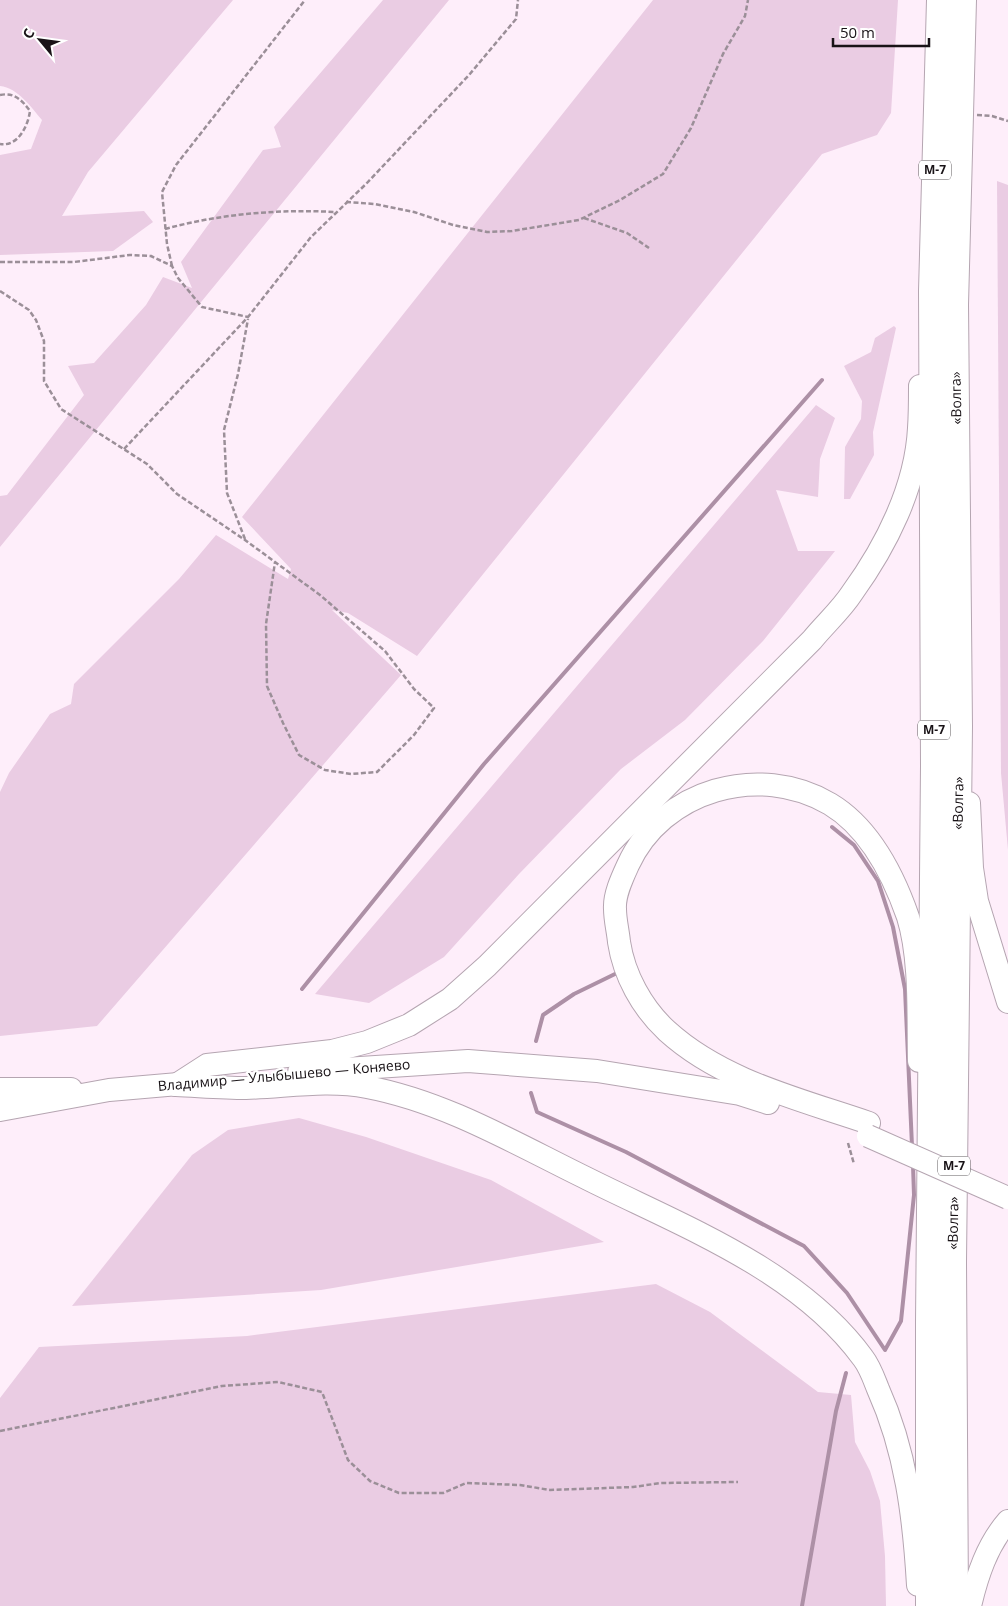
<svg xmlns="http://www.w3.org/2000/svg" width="1008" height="1606" font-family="'Open Sans',sans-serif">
	<rect width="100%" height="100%" fill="#feeefa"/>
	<g fill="#eacce3">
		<path d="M0 0H233L88 172 62 216 144 211 153 222 113 251 0 255V155L31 149 42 120C31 107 18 88 0 86Z"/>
		<polygon points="383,0 449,0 0,547 0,496 7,495 84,395 68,366 94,363 146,305 163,277 192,288 181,262 263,150 281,147 274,127"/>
		<polygon points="653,0 898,0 891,113 877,135 822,154 417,656 348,613 332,610 401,675 97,1026 0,1036 0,792 9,773 50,714 71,704 74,684 179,579 216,535 288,579 291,569 242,517"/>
		<polygon points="997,181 1008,185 1008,850 1001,773"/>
		<polygon points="894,326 896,328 873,432 874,455 850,499 844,499 845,447 861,419 862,401 844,366 871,352 875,338"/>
		<polygon points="816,405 835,418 820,459 818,497 776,490 798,551 835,551 763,641 685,720 621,769 519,874 444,957 369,1003 315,994"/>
		<polygon points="299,1118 366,1137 491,1180 604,1242 321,1290 72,1306 192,1155 228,1130"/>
		<polygon points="656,1284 710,1312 818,1392 851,1395 855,1442 870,1471 880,1501 885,1556 886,1606 0,1606 0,1398 39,1347 247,1336"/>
	</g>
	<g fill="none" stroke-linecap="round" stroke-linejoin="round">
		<g stroke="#ad90a6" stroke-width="4">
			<polyline points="832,827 854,845 878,881 893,927 905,989 912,1146"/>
			<polyline points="302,989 484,764 822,380"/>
			<polyline points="536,1041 543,1015 574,994 615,974"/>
			<polyline points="531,1093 537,1112 626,1152 804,1246 847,1293 885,1350 901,1321 914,1195 913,1165"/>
			<polyline points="802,1606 836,1411 846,1373"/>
		</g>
		<g stroke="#b5a5b1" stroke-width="24">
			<g id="major">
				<polyline points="969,803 972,868 977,901 1008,1002"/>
				<polyline points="299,1072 468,1061 597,1071 740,1094 768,1103"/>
				<path d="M176 1085 207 1065 332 1051 367 1042 409 1025 450 999 487 966 812 640C825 624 841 610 852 593 886 546 916 487 919 428 920 414 920 400 920 386"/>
				<path d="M176 1085C199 1086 223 1088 246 1088 286 1087 327 1079 367 1087 446 1102 516 1144 588 1179 682 1226 799 1270 863 1358 870 1367 874 1379 878 1389 906 1451 914 1517 918 1585"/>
				<polyline points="0,1089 71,1089"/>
				<polyline points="0,1110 109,1090 190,1083"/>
				<path d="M869 1123C799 1099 722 1081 667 1031 642 1008 624 975 619 942 618 931 615 920 615 909 614 895 622 878 628 865 662 790 759 762 830 804 870 828 893 874 908 917 921 959 918 1017 919 1061"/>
				<path d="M970 1606C977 1576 987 1545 1008 1521"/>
			</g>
		</g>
		<g stroke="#b5a5b1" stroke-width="28">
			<g id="highway">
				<polyline points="929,1606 929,1323 934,766 932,291 940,0"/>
				<polyline points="955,1606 953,1262 959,726 955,305 963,0"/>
			</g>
		</g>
		<g stroke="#9b8f98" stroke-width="2.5" stroke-dasharray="5 2.5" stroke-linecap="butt">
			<path d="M0 95C14 92 22 100 30 111 28 126 18 147 0 144"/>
			<polyline points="977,115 992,116 1008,121"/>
			<polyline points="346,202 375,204 414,212 453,225 487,232 512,231 579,220 620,200 663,174 691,128 723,54 745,16 748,0"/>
			<polyline points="584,218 627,233 649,248"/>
			<path d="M165 229C219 214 279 209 334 212"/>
			<polyline points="0,262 74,262 130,255 151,256 172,266 178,278 202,307 248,317"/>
			<polyline points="172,266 167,244 162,192 176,165 305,0"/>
			<polyline points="0,291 29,310 36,320 44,341 44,381 61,409 147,464 177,494 245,540 320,595 385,651 414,689 434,708 414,735 377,772 351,774 325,770 299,755 283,723 267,686 266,624 275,562"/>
			<polyline points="124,449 248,317 311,237 366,184 469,75 516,19 518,0"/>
			<polyline points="245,539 227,493 224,430 238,374 248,319"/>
			<polyline points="848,1143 854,1164"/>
			<polyline points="0,1431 222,1386 278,1382 322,1392 348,1460 370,1481 399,1493 443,1493 466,1483 520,1485 550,1490 633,1487 661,1483 738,1482"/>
		</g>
		<use href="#major" stroke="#fff" stroke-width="22"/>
		<use href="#highway" stroke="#fff" stroke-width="26"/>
		<g stroke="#b5a5b1" stroke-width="24" stroke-linecap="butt">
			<polyline id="major-bridge" points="868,1136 1008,1198"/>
		</g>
		<use href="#major-bridge" stroke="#fff" stroke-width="22"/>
	</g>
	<g text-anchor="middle" stroke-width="4.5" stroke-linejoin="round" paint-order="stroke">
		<g fill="#fff" stroke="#5e5a5d" stroke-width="1">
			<rect x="919" y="160.5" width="32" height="19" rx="4"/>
			<rect x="918" y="720.5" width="32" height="19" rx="4"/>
			<rect x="938" y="1156.5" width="32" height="19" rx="4"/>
		</g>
		<g font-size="12" font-weight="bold" fill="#191317">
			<text x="935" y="174">М-7</text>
			<text x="934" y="734">М-7</text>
			<text x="954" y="1170">М-7</text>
		</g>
		<g font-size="14" fill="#191317" stroke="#fff">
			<text transform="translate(956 398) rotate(-91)" y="5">«Волга»</text>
			<text transform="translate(958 803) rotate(-89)" y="5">«Волга»</text>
			<text transform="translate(284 1075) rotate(-5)" y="5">Владимир — Улыбышево — Коняево</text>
			<text transform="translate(953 1223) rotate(-89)" y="5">«Волга»</text>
		</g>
	</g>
	<g transform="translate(40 40) rotate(299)" stroke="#ffffff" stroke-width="4" paint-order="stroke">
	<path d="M0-4L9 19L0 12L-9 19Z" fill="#191317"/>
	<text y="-8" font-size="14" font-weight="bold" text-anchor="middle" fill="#191317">С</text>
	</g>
	<path d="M833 38v8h96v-8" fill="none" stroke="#191317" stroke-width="2.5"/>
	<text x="840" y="38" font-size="15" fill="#191317" stroke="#ffffff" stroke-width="4" paint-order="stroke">50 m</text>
</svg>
